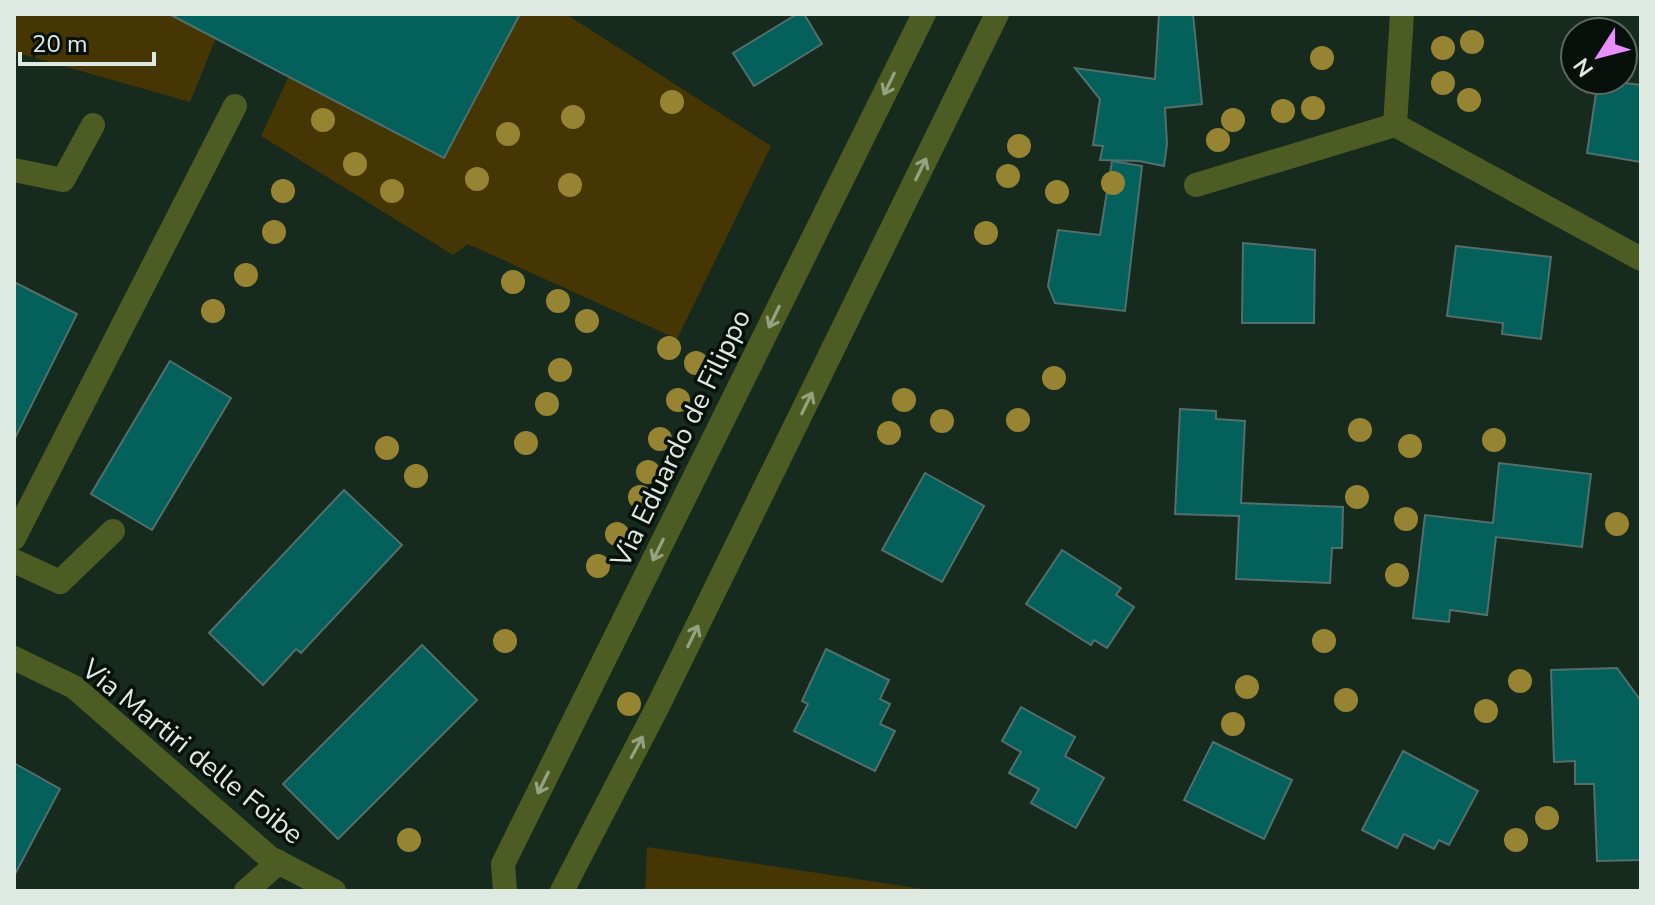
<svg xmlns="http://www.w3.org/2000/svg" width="1655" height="905" font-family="'Nunito Sans',sans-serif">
	<rect width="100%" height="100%" fill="#172a1e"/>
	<g fill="#463604">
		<polygon points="14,14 171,14 216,38 190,102 14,52"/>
		<polygon points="504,14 566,14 771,146 677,339 468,244 453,255 261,136 289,76"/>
		<polygon points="647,847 936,891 645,891"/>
	</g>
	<g fill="#03605b" stroke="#526f6c" stroke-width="2">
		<polygon points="169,14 520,14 444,158"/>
		<polygon points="797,14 804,14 822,44 754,86 733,53"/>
		<polygon points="1159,14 1193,14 1202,104 1165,108 1167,144 1164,166 1139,161 1100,160 1103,146 1093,145 1100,99 1075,68 1155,79"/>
		<polygon points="1598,80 1641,85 1641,162 1587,153"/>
		<polygon points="1112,161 1142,166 1125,311 1055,303 1048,286 1058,230 1100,235"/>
		<polygon points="1243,243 1315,250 1314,323 1242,323"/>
		<polygon points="1456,246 1551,257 1541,339 1502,334 1503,323 1447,316"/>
		<polygon points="14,282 77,314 14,440"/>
		<polygon points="170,361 231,398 152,530 91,494"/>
		<polygon points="1180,409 1216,411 1216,419 1245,421 1241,503 1343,507 1342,548 1332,548 1330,583 1236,579 1239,516 1175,514"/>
		<polygon points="1499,463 1591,474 1582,547 1496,537 1487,615 1450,610 1449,622 1413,618 1425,515 1493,523"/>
		<polygon points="925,473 984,506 942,582 882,550"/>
		<polygon points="344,490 402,545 301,653 296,649 263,685 209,633"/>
		<polygon points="1062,550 1121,588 1116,595 1134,607 1107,648 1094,640 1091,645 1026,604"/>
		<polygon points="422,645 477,700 338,839 283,784"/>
		<polygon points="826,649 889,680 880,699 890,704 880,724 895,731 875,771 794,731 808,704 802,701"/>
		<polygon points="1617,668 1641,701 1641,860 1597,861 1594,784 1575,784 1575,761 1554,762 1551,670"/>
		<polygon points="1021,707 1075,737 1065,756 1104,778 1076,828 1031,803 1039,789 1009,773 1021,752 1002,741"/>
		<polygon points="1213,742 1292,780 1264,839 1184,800"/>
		<polygon points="1403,751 1478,791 1449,845 1439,840 1434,849 1404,834 1397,848 1362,830"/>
		<polygon points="14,763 60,789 14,876"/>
	</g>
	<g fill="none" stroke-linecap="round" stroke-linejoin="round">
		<g stroke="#4c5c22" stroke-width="24">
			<polyline points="14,538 235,106"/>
			<polyline points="14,561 60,582 113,531"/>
		</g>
		<g stroke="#4c5c22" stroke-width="24">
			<polyline points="1402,14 1395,125 1641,259"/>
			<polyline points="14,170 63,180 93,125"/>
			<polyline points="1196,185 1395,125"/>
			<polyline points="14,658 74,687 270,858 334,891"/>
			<polyline points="246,891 279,862"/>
			<polyline points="505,891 503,864 924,14"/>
			<polyline points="562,891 658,706 997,14"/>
		</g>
	</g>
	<g fill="#968433">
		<circle cx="1472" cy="42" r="12"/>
		<circle cx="1443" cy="48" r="12"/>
		<circle cx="1322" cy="58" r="12"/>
		<circle cx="1443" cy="83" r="12"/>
		<circle cx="1469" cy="100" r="12"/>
		<circle cx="672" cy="102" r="12"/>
		<circle cx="1313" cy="108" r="12"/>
		<circle cx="1283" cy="111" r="12"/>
		<circle cx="573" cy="117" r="12"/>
		<circle cx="323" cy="120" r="12"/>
		<circle cx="1233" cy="120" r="12"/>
		<circle cx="508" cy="134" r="12"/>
		<circle cx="1218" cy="140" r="12"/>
		<circle cx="1019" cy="146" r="12"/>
		<circle cx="355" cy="164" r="12"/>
		<circle cx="1008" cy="176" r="12"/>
		<circle cx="477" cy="179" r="12"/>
		<circle cx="1113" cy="183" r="12"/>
		<circle cx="570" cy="185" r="12"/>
		<circle cx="283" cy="191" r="12"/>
		<circle cx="392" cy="191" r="12"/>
		<circle cx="1057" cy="192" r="12"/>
		<circle cx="274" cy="232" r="12"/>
		<circle cx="986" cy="233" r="12"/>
		<circle cx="246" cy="275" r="12"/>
		<circle cx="513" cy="282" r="12"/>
		<circle cx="558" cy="301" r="12"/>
		<circle cx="213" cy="311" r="12"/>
		<circle cx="587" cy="321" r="12"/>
		<circle cx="669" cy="348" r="12"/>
		<circle cx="696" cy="363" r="12"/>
		<circle cx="560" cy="370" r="12"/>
		<circle cx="1054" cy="378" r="12"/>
		<circle cx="678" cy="400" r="12"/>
		<circle cx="904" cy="400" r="12"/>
		<circle cx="547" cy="404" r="12"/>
		<circle cx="1018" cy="420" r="12"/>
		<circle cx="942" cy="421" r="12"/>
		<circle cx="1360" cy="430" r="12"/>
		<circle cx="889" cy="433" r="12"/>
		<circle cx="660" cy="439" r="12"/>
		<circle cx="1494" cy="440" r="12"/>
		<circle cx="526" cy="443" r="12"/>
		<circle cx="1410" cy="446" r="12"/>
		<circle cx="387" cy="448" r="12"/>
		<circle cx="648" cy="472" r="12"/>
		<circle cx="416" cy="476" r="12"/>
		<circle cx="640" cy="497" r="12"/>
		<circle cx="1357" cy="497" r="12"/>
		<circle cx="1406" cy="519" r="12"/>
		<circle cx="1617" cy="524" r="12"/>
		<circle cx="617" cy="534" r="12"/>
		<circle cx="598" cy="566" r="12"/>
		<circle cx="1397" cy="575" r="12"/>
		<circle cx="505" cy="641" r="12"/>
		<circle cx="1324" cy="641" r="12"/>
		<circle cx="1520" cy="681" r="12"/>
		<circle cx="1247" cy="687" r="12"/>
		<circle cx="1346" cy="700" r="12"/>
		<circle cx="629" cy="704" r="12"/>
		<circle cx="1486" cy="711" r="12"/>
		<circle cx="1233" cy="724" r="12"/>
		<circle cx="1547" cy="818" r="12"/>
		<circle cx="409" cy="840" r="12"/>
		<circle cx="1516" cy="840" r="12"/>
	</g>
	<defs><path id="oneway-shaft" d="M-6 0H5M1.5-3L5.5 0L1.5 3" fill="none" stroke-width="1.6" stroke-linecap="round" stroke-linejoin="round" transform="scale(2)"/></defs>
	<g stroke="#95a282">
		<use href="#oneway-shaft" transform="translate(889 84) rotate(116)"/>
		<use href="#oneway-shaft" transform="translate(921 169) rotate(-64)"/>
		<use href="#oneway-shaft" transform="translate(774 317) rotate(116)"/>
		<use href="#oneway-shaft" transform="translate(807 403) rotate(-64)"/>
		<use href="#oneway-shaft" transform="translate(658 550) rotate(116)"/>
		<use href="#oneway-shaft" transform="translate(693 636) rotate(-64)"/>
		<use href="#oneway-shaft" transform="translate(637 747) rotate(-62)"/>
		<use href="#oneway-shaft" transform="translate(543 783) rotate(116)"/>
	</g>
	<g text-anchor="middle" stroke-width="7" stroke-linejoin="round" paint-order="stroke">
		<g font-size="28" fill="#dee9e1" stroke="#08100b">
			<text transform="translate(680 438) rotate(-64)" y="10">Via Eduardo de Filippo</text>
			<text transform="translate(193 751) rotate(39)" y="10">Via Martiri delle Foibe</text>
		</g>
	</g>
	<rect width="1655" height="905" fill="none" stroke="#dee9e1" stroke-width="32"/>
	<g transform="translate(1599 56) rotate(234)"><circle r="38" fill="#08100b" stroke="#5e6761" stroke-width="2"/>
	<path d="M0-6L14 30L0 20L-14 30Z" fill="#e88eff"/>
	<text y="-12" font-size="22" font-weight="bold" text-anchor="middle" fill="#dee9e1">N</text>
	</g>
	<path d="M20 52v12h134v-12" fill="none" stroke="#dee9e1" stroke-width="4"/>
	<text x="32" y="52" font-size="24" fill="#dee9e1" stroke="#08100b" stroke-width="6" paint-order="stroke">20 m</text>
</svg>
